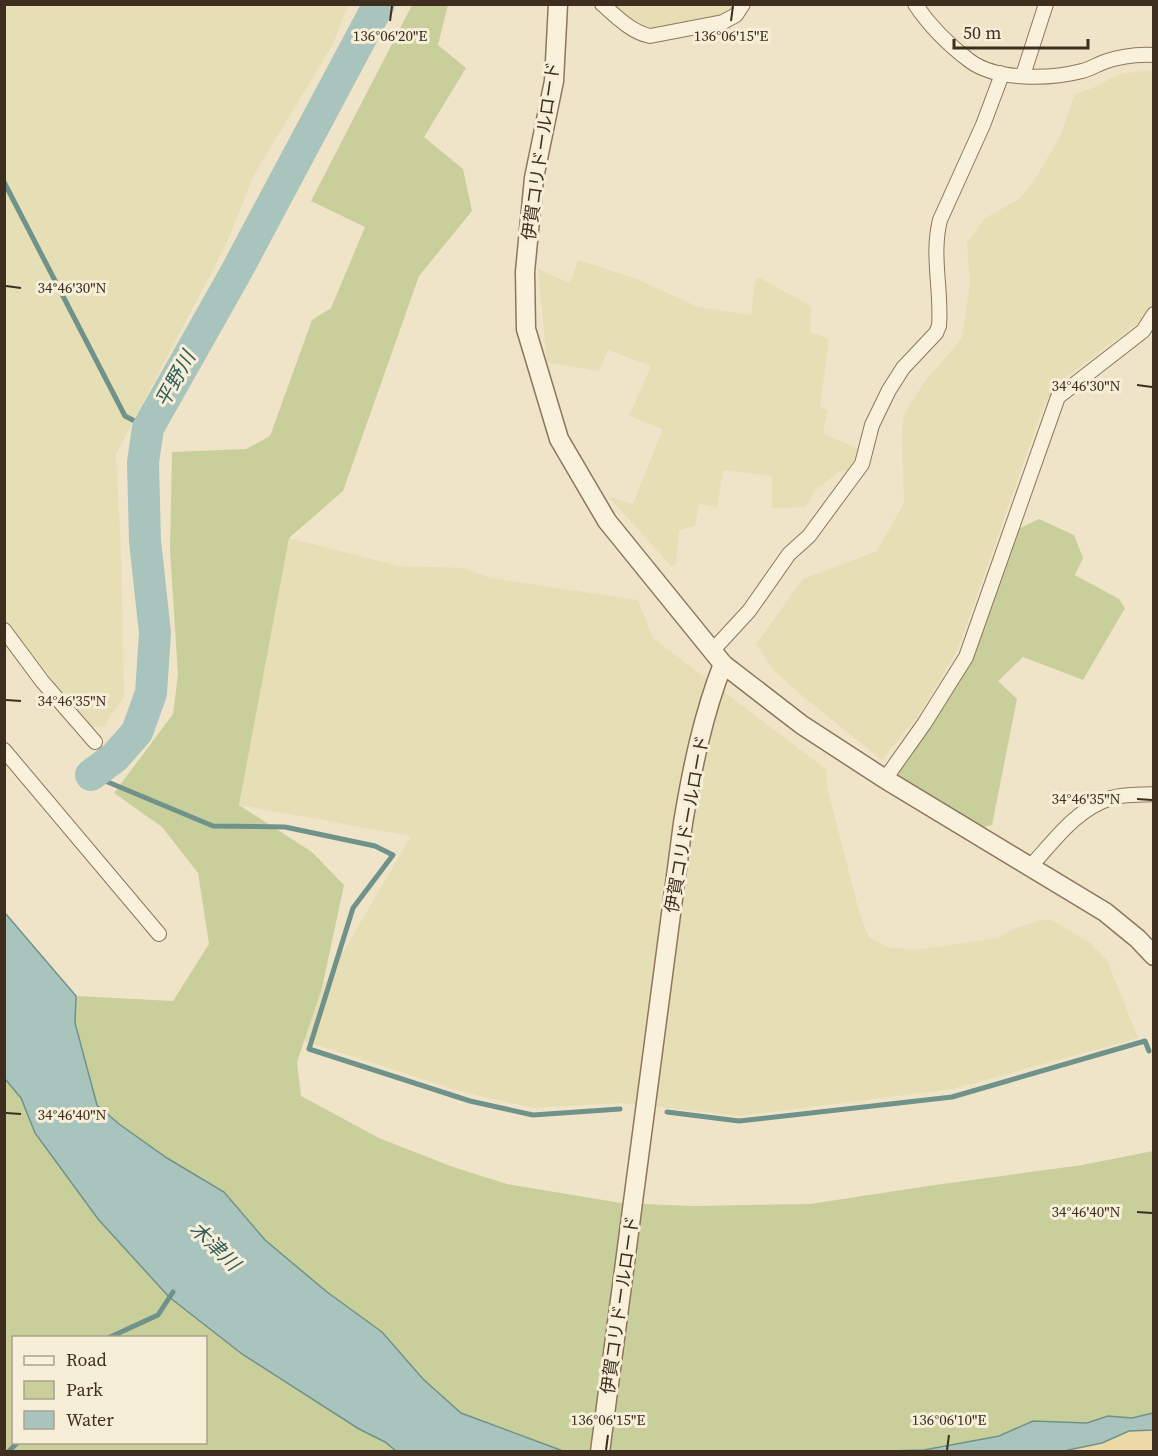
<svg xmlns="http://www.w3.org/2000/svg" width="1158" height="1456" font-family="'Source Serif 4','Noto Sans JP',serif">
	<rect width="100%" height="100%" fill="#f0e4c8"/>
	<g fill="#e6deb5">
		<polygon points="4,5 348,5 333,44 255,173 225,247 116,454 121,551 124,697 104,726 91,727 5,620"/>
		<polygon points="614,5 736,5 721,16 657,30 637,24"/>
		<polygon points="1153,70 1153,305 1138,323 1057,384 1043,408 958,649 921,712 882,760 806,699 774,671 756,644 803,579 877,551 904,503 902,435 904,414 926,380 962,338 970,283 967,243 984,219 1020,198 1032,184 1060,137 1075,94 1093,88 1119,74"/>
		<polygon points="578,260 637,279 698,307 751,315 755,283 758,277 811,306 810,332 829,339 820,407 828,410 823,433 860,450 848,470 838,472 816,490 806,507 772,508 772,476 723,470 717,508 699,504 695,526 679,530 676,564 671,566 609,497 633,504 663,429 629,416 651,366 608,350 599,371 547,362 538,269 570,283"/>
		<polygon points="289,538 399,566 464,568 490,578 638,600 653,638 827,770 827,787 860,915 869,937 887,947 915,950 998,938 1015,928 1043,920 1052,920 1090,943 1107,960 1138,1038 952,1089 741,1116 621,1103 533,1108 463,1092 304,1041 322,988 411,836 239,805"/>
	</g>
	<g fill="#c9cf9b" fill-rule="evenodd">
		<polygon points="412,5 448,5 438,45 466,68 424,137 463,169 472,211 419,276 343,491 289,538 239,805 312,852 344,885 322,988 297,1062 301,1096 379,1138 453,1167 507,1184 621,1203 692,1206 810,1204 928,1186 1082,1165 1153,1151 1153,1413 1132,1418 1108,1416 1087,1423 1033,1421 999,1436 924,1450 888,1452 563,1451 461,1413 423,1379 382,1332 327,1292 265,1240 224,1192 167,1158 119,1124 97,1105 75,1023 76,996 173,1001 209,944 198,873 162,827 114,793 173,714 178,675 170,551 172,452 246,449 270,436 312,320 331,308 365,227 311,201"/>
		<polygon points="1039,519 1074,535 1083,558 1075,575 1119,599 1125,608 1083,680 1023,657 998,681 1017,699 992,825 980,828 899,780 898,768 928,727 1016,530"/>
		<path d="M4 1079 21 1098 35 1133 359 1429 385 1442 396 1451H5ZM14 1338H206V1442H14Z"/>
	</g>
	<polygon fill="#ecd9a5" points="1153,1430 1153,1451 1064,1452 1102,1443 1129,1431"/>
	<g fill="#a9c4bc" stroke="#6f938a" stroke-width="1.5">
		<polygon points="5,913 76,996 75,1023 97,1105 119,1124 167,1158 224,1192 265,1240 327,1292 382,1332 423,1379 461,1413 563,1451 396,1451 385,1442 359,1429 242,1354 169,1297 98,1219 35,1133 21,1098 5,1079"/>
		<polygon points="1153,1413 1153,1430 1129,1431 1102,1443 1064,1451 888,1451 924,1450 999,1436 1033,1421 1087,1423 1108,1416 1132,1418"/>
	</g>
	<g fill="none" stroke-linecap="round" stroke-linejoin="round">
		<g stroke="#6f938a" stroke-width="5">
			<polyline points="4,182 125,416 148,428"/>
			<polyline points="91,775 213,826 285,827 375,846 393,855 353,908 309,1049 470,1101 533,1115 620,1109"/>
			<polyline points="667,1112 739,1121 952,1097 1145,1041 1149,1051"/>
			<polyline points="108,1338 158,1315 173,1292"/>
			<polyline points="8,1452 18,1442"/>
		</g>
		<polyline stroke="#a9c4bc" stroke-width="32" points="91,775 115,757 137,732 151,693 155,633 145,541 143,462 148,428 235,274 379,4"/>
		<g stroke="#8d765c" stroke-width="16">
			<g id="minor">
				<path d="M602 4C617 17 631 32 650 36L723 22 736 15 743 4"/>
				<path d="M915 4C929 25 950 46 970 61 997 81 1051 79 1082 71 1090 69 1096 65 1104 62 1121 56 1136 54 1154 55"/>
				<polyline points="1023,75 1046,4"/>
				<polyline points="4,630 42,681 95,742"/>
				<path d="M713 650 749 611 789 554 809 536 862 464 872 425 889 390 903 368 936 333 939 326C942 290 931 256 940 220L983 125 1001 77 1000 73"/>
				<polyline points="4,750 159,934"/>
				<polyline points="885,779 924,724 966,657 1058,397 1143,331 1154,314"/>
				<path d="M1030 867C1054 841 1076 809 1111 798 1124 794 1140 795 1154 794"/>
			</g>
		</g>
		<g stroke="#8d765c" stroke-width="21">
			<g id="tertiary">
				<polyline points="558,4 554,81 534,178 525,272 526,329 559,439 607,521 723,664 802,725 885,779 1105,912 1138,939 1154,956"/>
				<path d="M600 1452 683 823C692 769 703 715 723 664"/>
			</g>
		</g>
		<use href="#minor" stroke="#faf1dc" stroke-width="14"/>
		<use href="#tertiary" stroke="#faf1dc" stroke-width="18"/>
	</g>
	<path fill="none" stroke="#3d2e20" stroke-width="2" d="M390 21 392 6M731 21 733 6M6 286 21 288M1137 385 1152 387M6 700 21 701M1137 799 1152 800M6 1113 21 1114M1137 1212 1152 1213M606 1450 608 1435M947 1450 949 1435"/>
	<g text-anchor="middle" stroke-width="6" stroke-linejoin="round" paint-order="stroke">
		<g font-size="18" fill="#3d2e20" stroke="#f7eed8">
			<text transform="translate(541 151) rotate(-82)" y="6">伊賀コリドールロード</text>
			<text transform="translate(687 824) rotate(-80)" y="6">伊賀コリドールロード</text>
			<text transform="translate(620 1305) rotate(-82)" y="6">伊賀コリドールロード</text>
		</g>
		<g font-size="20" font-style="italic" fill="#2f5d5a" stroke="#f7eed8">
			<text transform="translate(175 379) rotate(-61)" y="7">平野川</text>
			<text transform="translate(215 1246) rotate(44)" y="7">木津川</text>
		</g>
	</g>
	<g font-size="15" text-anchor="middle" fill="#3d2e20" stroke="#f7eed8" stroke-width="6" stroke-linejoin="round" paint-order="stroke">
		<text x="390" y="41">136°06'20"E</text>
		<text x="731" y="41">136°06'15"E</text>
		<text x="72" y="293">34°46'30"N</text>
		<text x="1086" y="391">34°46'30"N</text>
		<text x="72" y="706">34°46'35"N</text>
		<text x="1086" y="804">34°46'35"N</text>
		<text x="72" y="1120">34°46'40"N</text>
		<text x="1086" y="1217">34°46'40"N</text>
		<text x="608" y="1425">136°06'15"E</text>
		<text x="949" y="1425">136°06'10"E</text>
	</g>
	<rect width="1158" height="1456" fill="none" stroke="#3d2e20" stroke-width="12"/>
	<rect x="12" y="1336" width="195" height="108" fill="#f7eed8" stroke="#ada18e" stroke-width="1.5"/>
	<rect x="24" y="1356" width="30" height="9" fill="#faf1dc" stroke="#ada18e" stroke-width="1.5"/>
	<text x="66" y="1366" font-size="18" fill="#3d2e20">Road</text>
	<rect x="24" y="1381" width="30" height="18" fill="#c9cf9b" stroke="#ada18e" stroke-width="1.5"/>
	<text x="66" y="1396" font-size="18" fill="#3d2e20">Park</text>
	<rect x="24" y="1411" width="30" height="18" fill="#a9c4bc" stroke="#ada18e" stroke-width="1.5"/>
	<text x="66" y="1426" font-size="18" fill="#3d2e20">Water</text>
	<path d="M954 39v9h134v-9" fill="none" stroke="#3d2e20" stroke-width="3"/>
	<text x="963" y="39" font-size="18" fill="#3d2e20" stroke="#f7eed8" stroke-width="4.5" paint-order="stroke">50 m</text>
</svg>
